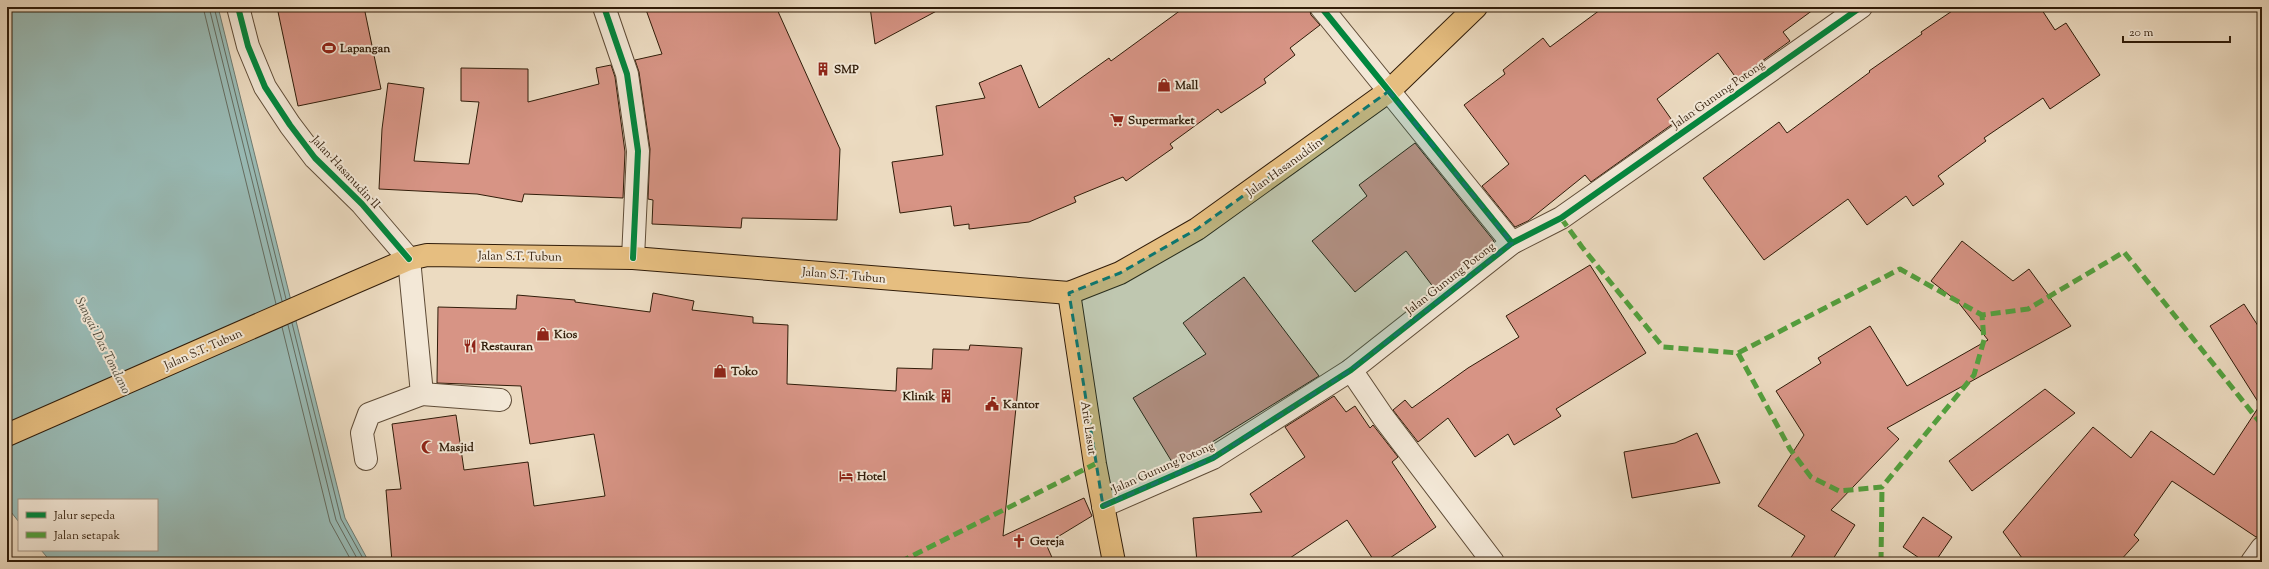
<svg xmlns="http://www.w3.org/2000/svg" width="2269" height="569" font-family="'Sorts Mill Goudy',serif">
	<rect width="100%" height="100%" fill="#ecdbc1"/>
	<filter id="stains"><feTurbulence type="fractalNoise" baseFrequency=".005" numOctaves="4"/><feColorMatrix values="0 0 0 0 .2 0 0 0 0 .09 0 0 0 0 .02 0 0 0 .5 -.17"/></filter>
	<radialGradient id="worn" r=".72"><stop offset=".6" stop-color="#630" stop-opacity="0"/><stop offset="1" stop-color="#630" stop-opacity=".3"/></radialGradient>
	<polygon fill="#99bbb6" stroke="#6f7b71" points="7,7 218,7 345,518 369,562 51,562 41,550 157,550 157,500 19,500 19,522 7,507"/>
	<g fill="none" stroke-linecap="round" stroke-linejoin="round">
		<g stroke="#646c60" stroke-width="1">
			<polyline points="203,7 276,304"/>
			<polyline points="209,7 282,301"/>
			<polyline points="214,7 286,299"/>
			<polyline points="292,323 341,519 365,562"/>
			<polyline points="288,325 336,520 359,562"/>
			<polyline points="282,327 330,522 352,562"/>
		</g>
	</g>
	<g fill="#d79485" stroke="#301c09">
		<polygon points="277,7 364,7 381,89 298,106"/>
		<polygon points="645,7 776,7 840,149 837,220 742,218 741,228 652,224 653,200 648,199 650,149 639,72 635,60 662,54"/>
		<polygon points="870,7 944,7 875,44"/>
		<polygon points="1185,7 1309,7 1311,15 1320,25 1290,48 1295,55 1264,79 1266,83 1221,113 1218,109 1170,144 1173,148 1126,181 1123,177 1074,197 1076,202 1029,222 969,229 969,224 954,226 951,206 900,213 892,162 943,155 936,106 985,98 979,83 1021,65 1039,108 1109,58 1111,61"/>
		<polygon points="1604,7 1817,7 1783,32 1790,41 1737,79 1718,53 1657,99 1674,123 1591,182 1585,175 1528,221 1515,227 1482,186 1509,164 1464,105 1505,74 1503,70 1543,38 1550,47"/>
		<polygon points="1958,7 2040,7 2055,30 2066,23 2100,75 2050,109 2043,98 1984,138 1986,141 1938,176 1944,184 1913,206 1906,196 1867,225 1848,199 1764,260 1703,178 1779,122 1787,133 1870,72 1869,71 1922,34 1921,32"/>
		<polygon points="611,65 615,77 625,152 623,198 524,194 522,202 477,194 379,189 382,129 388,83 424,88 414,161 469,164 479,102 461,101 461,68 528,69 528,102 599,84 596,68"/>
		<polygon points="1415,143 1494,241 1434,288 1406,251 1355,292 1312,241 1367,196 1359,185"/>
		<polygon points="1962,241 2013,281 2029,269 2071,326 1887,428 1899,439 1831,510 1855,525 1831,562 1788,562 1805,536 1758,506 1804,435 1776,391 1821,363 1818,358 1870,326 1907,386 1988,340 1958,302 1931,281"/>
		<polygon points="1590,265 1646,353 1556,409 1561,416 1514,445 1508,434 1475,457 1448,418 1418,442 1393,410 1405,400 1412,408 1468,368 1519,337 1506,316"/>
		<polygon points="1244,277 1319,376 1196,452 1172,462 1133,398 1206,354 1183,323"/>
		<polygon points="653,293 694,301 692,310 753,317 753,323 788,325 787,384 896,391 897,368 932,369 933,349 969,350 970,345 1022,348 1003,536 1084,498 1092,516 1046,544 1054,562 392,562 386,490 401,489 392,424 456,415 464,470 528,462 534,506 605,496 594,434 530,444 521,386 437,383 438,307 516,309 517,295 575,300 575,302 650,312"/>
		<polygon points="2244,304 2262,332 2262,536 2256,537 2172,481 2134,535 2139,540 2119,562 2025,562 2003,532 2093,427 2131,458 2151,431 2214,475 2260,405 2210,326"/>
		<polygon points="2045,389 2075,413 1972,491 1949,461"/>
		<polygon points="1334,396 1346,412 1355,406 1370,428 1373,425 1398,457 1392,462 1436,527 1384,562 1375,562 1347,520 1284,562 1197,562 1193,518 1262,512 1250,494 1305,457 1285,427"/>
		<polygon points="1697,433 1720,483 1632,498 1624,452 1675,443"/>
		<polygon points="1923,517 1952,537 1935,562 1925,562 1903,547"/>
	</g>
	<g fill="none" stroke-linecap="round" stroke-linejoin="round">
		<g stroke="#5f4c37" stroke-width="24">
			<g id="minor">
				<polyline points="238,7 248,46 265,87 290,125 315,158 362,204 409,259 422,394 369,414 362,433 366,459"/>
				<polyline points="604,7 627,74 638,151 633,258"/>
				<polyline points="1321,7 1512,243"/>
				<polyline points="1351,370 1383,417 1493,562"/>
				<polyline points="422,394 500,400"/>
				<polyline points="1103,506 1213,458 1351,370 1512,243 1561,218 1861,7"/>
				<polyline points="2252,562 2262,548"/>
			</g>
		</g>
		<g stroke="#301c09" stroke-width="24">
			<polyline id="major" points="1069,293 1095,464 1114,562"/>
		</g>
		<g stroke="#301c09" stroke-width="24">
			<polyline id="highway" points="7,435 351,284 409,259 427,255 633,258 1069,293 1120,273 1197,229 1389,91 1476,7"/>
		</g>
		<use href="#minor" stroke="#f3e8d7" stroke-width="22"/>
		<use href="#major" stroke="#e6be80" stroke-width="22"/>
		<use href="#highway" stroke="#e6be80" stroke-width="22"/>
		<g stroke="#52a13e" stroke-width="5" stroke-dasharray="10 5" stroke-linecap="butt">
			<polyline points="1561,218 1582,247 1663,347 1738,353 1900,269 1982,315 2028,309 2124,252 2262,425"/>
			<polyline points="1738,353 1790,449 1811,477 1839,491 1882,487 1974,375 1984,340 1982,315"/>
			<polyline points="900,562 1095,464"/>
			<polyline points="1881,562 1882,487"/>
		</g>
		<g stroke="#f3e8d7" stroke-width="8">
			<g id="cycleway">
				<polyline points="238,7 248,46 265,87 290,125 315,158 362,204 409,259"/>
				<polyline points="604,7 627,74 638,151 633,258"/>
				<polyline points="1321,7 1512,243"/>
				<polyline points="1103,506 1213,458 1351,370 1512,243 1561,218 1861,7"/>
			</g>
		</g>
		<use href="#cycleway" stroke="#00873e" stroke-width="6"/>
	</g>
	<path fill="#0f766e" fill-opacity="0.2" stroke="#0f766e" stroke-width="3" stroke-dasharray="8 5" stroke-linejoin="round" d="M1389 91 1512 243 1351 370 1213 458 1103 506 1069 293 1120 273 1197 229Z"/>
	<defs>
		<g id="stadium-bare" transform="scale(1.08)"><path d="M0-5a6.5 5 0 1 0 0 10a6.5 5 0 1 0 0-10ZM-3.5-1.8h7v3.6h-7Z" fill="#8f2418" stroke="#f3e8d7" stroke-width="2.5" paint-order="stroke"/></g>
		<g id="building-bare" transform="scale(1.08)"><path d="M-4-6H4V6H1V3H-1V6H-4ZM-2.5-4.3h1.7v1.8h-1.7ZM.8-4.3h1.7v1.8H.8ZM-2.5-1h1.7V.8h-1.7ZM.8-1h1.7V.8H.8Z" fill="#8f2418" stroke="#f3e8d7" stroke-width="2.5" paint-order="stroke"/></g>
		<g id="shop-bare" transform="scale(1.08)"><path d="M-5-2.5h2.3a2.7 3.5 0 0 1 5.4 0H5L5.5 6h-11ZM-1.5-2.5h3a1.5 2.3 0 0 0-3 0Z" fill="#8f2418" stroke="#f3e8d7" stroke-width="2.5" paint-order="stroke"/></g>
		<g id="supermarket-bare" transform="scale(1.08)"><path d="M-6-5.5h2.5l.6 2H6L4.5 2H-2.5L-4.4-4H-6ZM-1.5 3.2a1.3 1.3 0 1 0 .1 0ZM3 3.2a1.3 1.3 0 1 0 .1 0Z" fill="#8f2418" stroke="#f3e8d7" stroke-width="2.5" paint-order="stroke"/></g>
		<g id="restaurant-bare" transform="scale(1.08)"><path d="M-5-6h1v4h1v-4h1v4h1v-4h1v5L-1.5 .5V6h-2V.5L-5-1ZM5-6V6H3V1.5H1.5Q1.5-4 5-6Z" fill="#8f2418" stroke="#f3e8d7" stroke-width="2.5" paint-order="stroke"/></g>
		<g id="civic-bare" transform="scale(1.08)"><path d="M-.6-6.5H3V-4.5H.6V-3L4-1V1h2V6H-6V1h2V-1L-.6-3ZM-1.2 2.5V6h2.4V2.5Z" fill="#8f2418" stroke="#f3e8d7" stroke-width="2.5" paint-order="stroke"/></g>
		<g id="mosque-bare" transform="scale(1.08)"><path d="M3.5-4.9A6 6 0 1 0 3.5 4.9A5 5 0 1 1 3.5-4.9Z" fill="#8f2418" stroke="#f3e8d7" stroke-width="2.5" paint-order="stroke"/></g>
		<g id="hotel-bare" transform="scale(1.08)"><path d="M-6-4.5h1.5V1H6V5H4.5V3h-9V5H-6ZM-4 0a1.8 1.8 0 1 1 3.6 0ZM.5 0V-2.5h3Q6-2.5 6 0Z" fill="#8f2418" stroke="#f3e8d7" stroke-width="2.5" paint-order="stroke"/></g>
		<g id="church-bare" transform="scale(1.08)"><path d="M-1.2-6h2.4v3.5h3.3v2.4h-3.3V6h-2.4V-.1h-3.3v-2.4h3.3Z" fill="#8f2418" stroke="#f3e8d7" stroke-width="2.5" paint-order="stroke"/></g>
	</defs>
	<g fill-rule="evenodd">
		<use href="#stadium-bare" x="329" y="48"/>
		<use href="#building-bare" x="823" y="69"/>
		<use href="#shop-bare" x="1164" y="85"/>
		<use href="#supermarket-bare" x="1117" y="120"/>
		<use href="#shop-bare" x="543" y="334"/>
		<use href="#restaurant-bare" x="470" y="346"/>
		<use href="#shop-bare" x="720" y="371"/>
		<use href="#building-bare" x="946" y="396"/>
		<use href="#civic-bare" x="992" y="404"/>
		<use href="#mosque-bare" x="428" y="447"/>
		<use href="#hotel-bare" x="846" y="476"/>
		<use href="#church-bare" x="1019" y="541"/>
	</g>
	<g text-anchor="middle" stroke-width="4" stroke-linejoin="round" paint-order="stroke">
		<g font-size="12" font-weight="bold" fill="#301c09" stroke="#f3e8d7" text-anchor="start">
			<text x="340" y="52">Lapangan</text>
			<text x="834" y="73">SMP</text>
			<text x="1175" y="89">Mall</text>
			<text x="1128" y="124">Supermarket</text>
			<text x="554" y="338">Kios</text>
			<text x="481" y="350">Restauran</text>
			<text x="731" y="375">Toko</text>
			<text x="935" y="400" text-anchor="end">Klinik</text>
			<text x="1003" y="408">Kantor</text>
			<text x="439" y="451">Masjid</text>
			<text x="857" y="480">Hotel</text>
			<text x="1030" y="545">Gereja</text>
		</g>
		<g font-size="12" fill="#301c09" stroke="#f3e8d7">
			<text transform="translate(1718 94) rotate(-35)" y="4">Jalan Gunung Potong</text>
			<text transform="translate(1284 167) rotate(-36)" y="4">Jalan Hasanuddin</text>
			<text transform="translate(346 172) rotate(47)" y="4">Jalan Hasanudin II</text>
			<text transform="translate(520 256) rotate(1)" y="4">Jalan S.T. Tubun</text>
			<text transform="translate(844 275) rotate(5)" y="4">Jalan S.T. Tubun</text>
			<text transform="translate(1450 278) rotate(-38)" y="4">Jalan Gunung Potong</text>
			<text transform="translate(203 349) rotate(-24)" y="4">Jalan S.T. Tubun</text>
			<text transform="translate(1089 428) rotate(82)" y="4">Arie Lasut</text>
			<text transform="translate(1163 467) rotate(-24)" y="4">Jalan Gunung Potong</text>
		</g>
		<g font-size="13" font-style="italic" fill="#504c3d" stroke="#f3e8d7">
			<text transform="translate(104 345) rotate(63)" y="5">Sungai Das Tondano</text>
		</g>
	</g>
	<rect width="2269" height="569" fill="none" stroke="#ecdbc1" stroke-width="24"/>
	<rect x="8" y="8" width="2253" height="553" fill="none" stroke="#301c09" stroke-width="2"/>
	<rect x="12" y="12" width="2245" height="545" fill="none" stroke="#301c09"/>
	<rect x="18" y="499" width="140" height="52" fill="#f3e8d7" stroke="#a59685"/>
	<rect x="26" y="512" width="20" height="6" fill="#00873e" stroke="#a59685"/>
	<text x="54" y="519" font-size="12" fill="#301c09">Jalur sepeda</text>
	<rect x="26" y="532" width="20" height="6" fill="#52a13e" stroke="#a59685"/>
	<text x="54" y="539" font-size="12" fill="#301c09">Jalan setapak</text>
	<path d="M2123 36v6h107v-6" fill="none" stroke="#301c09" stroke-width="2"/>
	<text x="2129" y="36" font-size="12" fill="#301c09" stroke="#f3e8d7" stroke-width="3" paint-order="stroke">20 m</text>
	<rect width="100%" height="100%" filter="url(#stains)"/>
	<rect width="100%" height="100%" fill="url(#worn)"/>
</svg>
